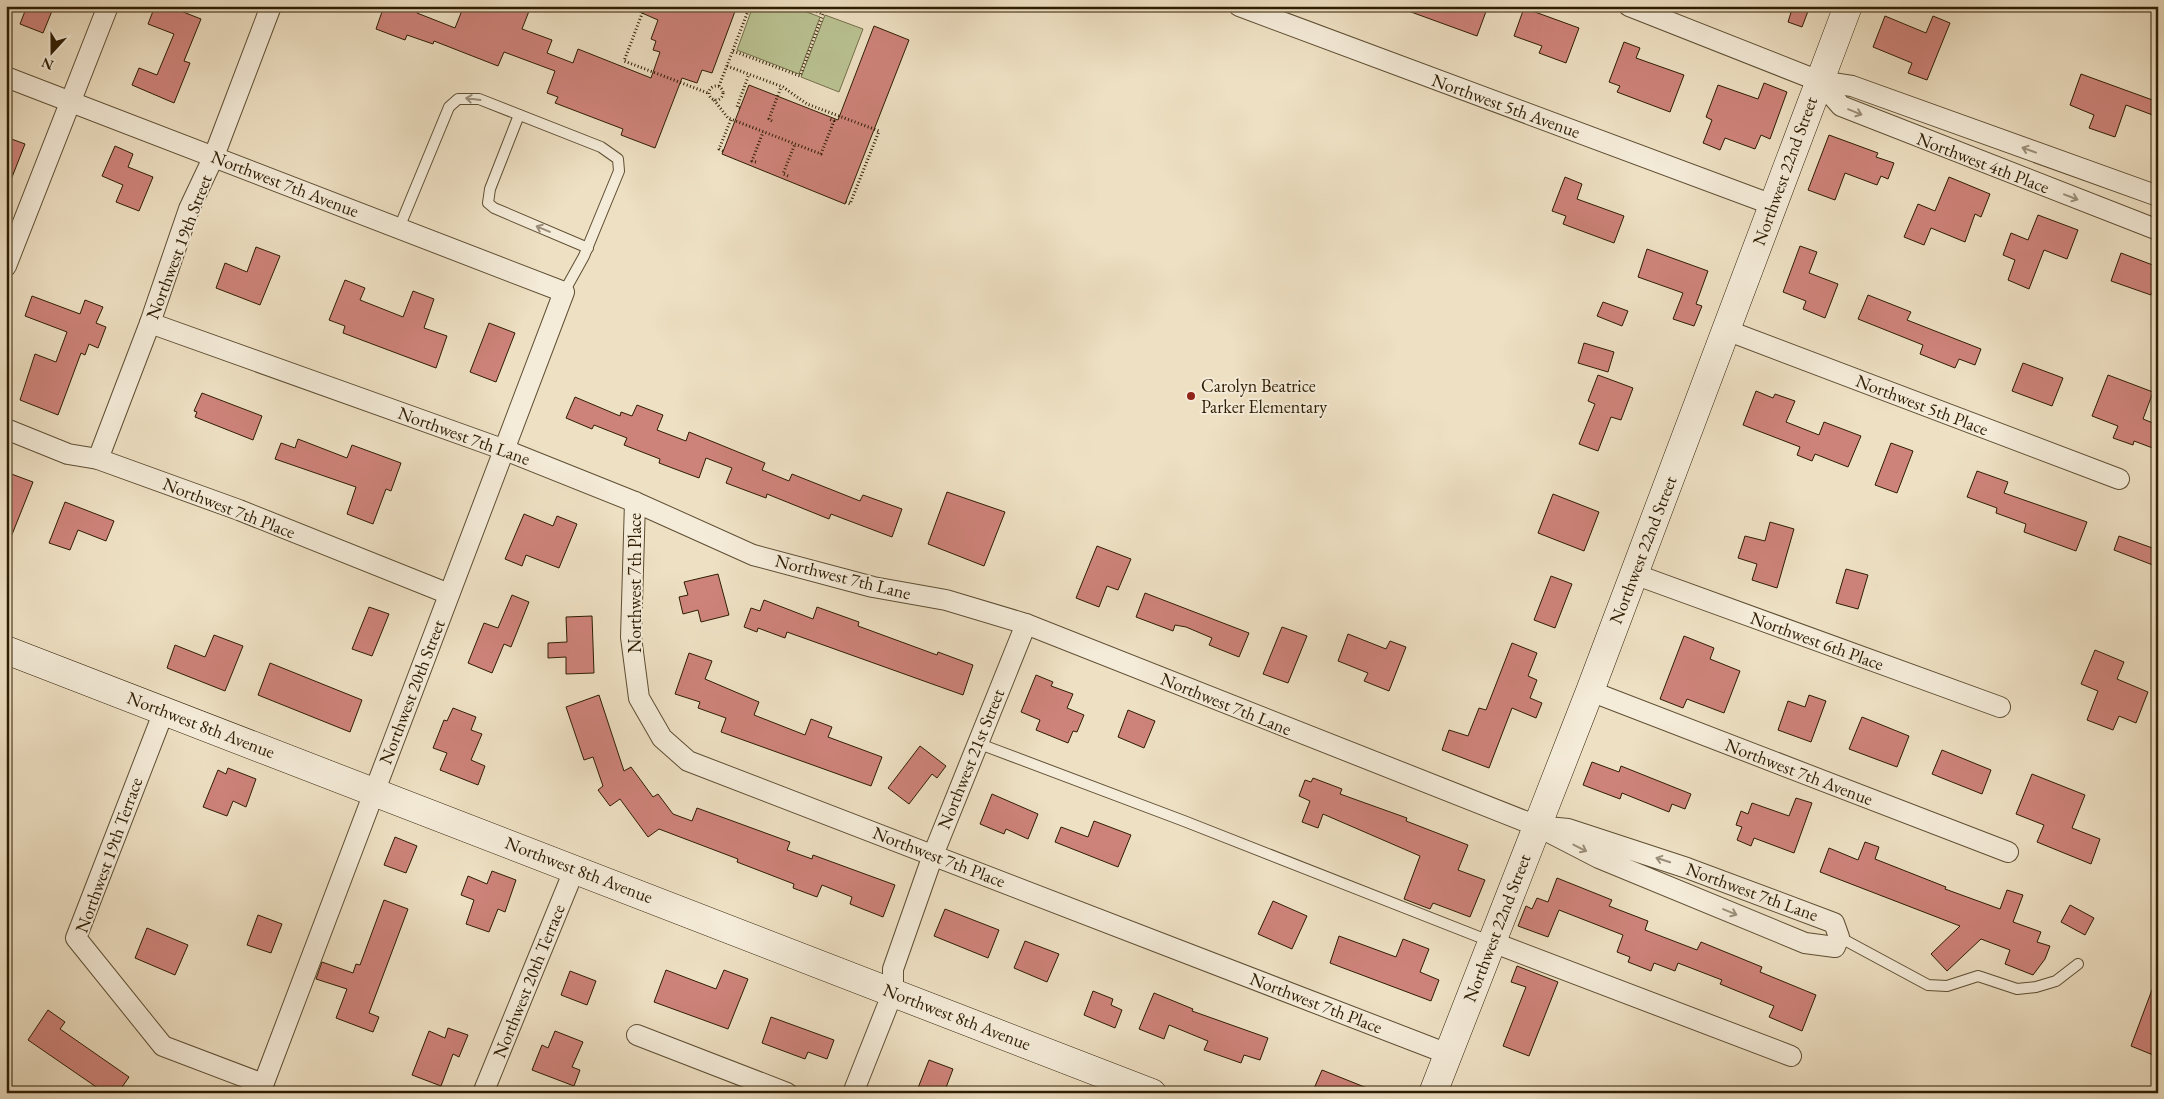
<svg xmlns="http://www.w3.org/2000/svg" width="2164" height="1099" font-family="'EB Garamond',serif">
	<rect width="100%" height="100%" fill="#eee0c3"/>
	<filter id="stains"><feTurbulence type="fractalNoise" baseFrequency=".004" numOctaves="4"/><feColorMatrix values="0 0 0 0 .2 0 0 0 0 .09 0 0 0 0 .02 0 0 0 .5 -.17"/></filter>
	<radialGradient id="worn" r=".72"><stop offset=".6" stop-color="#630" stop-opacity="0"/><stop offset="1" stop-color="#630" stop-opacity=".3"/></radialGradient>
	<g fill="#bac292" stroke="#74704a">
		<polygon points="753,6 791,6 820,17 799,74 737,50"/>
		<polygon points="825,15 863,29 839,92 801,77"/>
	</g>
	<g fill="#ce837a" stroke="#2e1d03">
		<polygon points="27,6 54,6 43,33 20,24"/>
		<polygon points="155,6 168,6 201,19 184,61 190,63 174,103 132,85 139,68 157,75 174,34 148,24"/>
		<polygon points="384,6 420,6 417,13 455,28 463,8 469,10 471,6 531,6 522,29 552,40 547,53 573,63 578,49 651,78 660,52 653,50 656,41 651,39 658,20 626,6 737,6 712,73 702,70 697,83 682,78 655,148 621,135 623,129 555,103 558,97 547,93 555,71 504,52 498,66 434,41 433,44 407,35 405,40 376,29"/>
		<polygon points="1401,6 1488,6 1477,36 1400,8"/>
		<polygon points="1793,6 1810,6 1802,27 1788,22"/>
		<polygon points="1524,8 1579,28 1566,63 1539,53 1542,46 1514,36"/>
		<polygon points="1885,16 1926,33 1933,16 1950,23 1927,80 1908,73 1912,63 1873,47"/>
		<polygon points="874,26 909,40 845,204 722,154 749,85 838,120"/>
		<polygon points="1624,42 1640,48 1636,58 1684,75 1670,112 1617,92 1620,86 1609,82"/>
		<polygon points="2081,74 2158,102 2158,117 2126,105 2115,137 2089,128 2094,115 2070,105"/>
		<polygon points="1764,83 1787,92 1770,139 1761,135 1755,149 1725,138 1720,150 1703,143 1712,120 1706,117 1718,85 1758,99"/>
		<polygon points="1829,135 1878,153 1876,157 1894,163 1888,179 1881,176 1877,185 1845,173 1835,200 1808,190"/>
		<polygon points="6,137 25,144 7,190 6,190"/>
		<polygon points="115,146 133,154 128,167 153,177 139,211 116,202 123,185 102,176"/>
		<polygon points="1565,177 1582,184 1577,199 1624,216 1614,243 1563,224 1566,216 1552,211"/>
		<polygon points="1949,177 1990,194 1981,217 1975,214 1965,242 1931,228 1924,245 1904,237 1918,204 1935,211"/>
		<polygon points="2038,215 2078,230 2067,259 2044,250 2029,289 2008,280 2015,260 2003,255 2011,233 2028,240"/>
		<polygon points="1800,246 1817,252 1809,273 1838,284 1825,318 1803,309 1806,301 1783,292"/>
		<polygon points="256,247 280,256 260,305 216,288 225,263 247,272"/>
		<polygon points="1647,249 1708,271 1696,304 1702,306 1694,326 1673,319 1683,293 1638,277"/>
		<polygon points="2121,253 2158,267 2158,285 2155,284 2151,295 2111,281"/>
		<polygon points="345,280 365,288 360,300 403,317 413,291 434,299 424,328 447,336 436,368 343,333 345,326 329,320"/>
		<polygon points="1868,295 1911,312 1907,320 1981,349 1975,365 1959,359 1955,368 1920,354 1923,345 1858,319"/>
		<polygon points="32,296 80,314 85,300 103,307 96,323 106,327 98,348 89,344 85,355 81,353 58,415 20,400 35,354 56,362 67,332 25,316"/>
		<polygon points="1603,302 1628,311 1622,326 1597,316"/>
		<polygon points="489,323 515,333 496,382 470,372"/>
		<polygon points="1584,343 1614,352 1608,372 1578,363"/>
		<polygon points="2023,363 2063,378 2052,406 2012,391"/>
		<polygon points="1598,375 1633,388 1621,420 1611,417 1598,451 1579,444 1595,404 1588,401"/>
		<polygon points="2108,375 2153,392 2143,419 2158,425 2158,450 2134,441 2133,445 2113,438 2118,426 2092,416"/>
		<polygon points="1756,391 1773,398 1775,394 1795,401 1786,422 1819,435 1824,422 1861,436 1848,467 1815,454 1812,461 1797,455 1800,447 1743,425"/>
		<polygon points="202,393 262,416 253,440 195,417 197,412 194,411"/>
		<polygon points="575,397 620,416 621,412 632,416 637,405 663,415 657,430 686,441 689,432 765,463 762,470 789,481 792,474 860,501 863,495 902,509 892,537 831,514 829,519 767,494 766,498 726,483 732,468 706,458 699,478 659,463 660,459 624,445 627,438 594,425 592,429 566,418"/>
		<polygon points="298,439 347,458 352,445 401,463 391,491 386,489 373,524 347,514 356,487 275,459 281,443 295,448"/>
		<polygon points="1891,443 1913,451 1897,493 1875,485"/>
		<polygon points="1977,471 2008,482 2004,493 2087,522 2076,551 2024,532 2026,524 1996,513 1997,508 1967,497"/>
		<polygon points="6,472 33,482 7,547 6,547"/>
		<polygon points="947,492 1005,512 984,566 928,544"/>
		<polygon points="1553,494 1599,512 1584,551 1538,533"/>
		<polygon points="65,502 114,521 106,541 78,530 70,550 49,543"/>
		<polygon points="524,514 553,526 557,516 577,524 559,568 526,555 522,566 505,559"/>
		<polygon points="1770,522 1794,529 1777,588 1752,580 1757,564 1738,558 1745,536 1765,541"/>
		<polygon points="2119,536 2158,550 2158,567 2114,550"/>
		<polygon points="1097,546 1131,559 1118,590 1107,586 1099,607 1076,598"/>
		<polygon points="1846,569 1868,575 1858,609 1836,603"/>
		<polygon points="718,574 729,615 701,622 698,610 683,614 679,597 688,595 684,582"/>
		<polygon points="1551,576 1572,584 1555,628 1534,620"/>
		<polygon points="1145,593 1249,633 1239,657 1209,645 1212,638 1186,627 1175,625 1173,631 1136,617"/>
		<polygon points="512,595 529,602 511,647 504,644 492,673 468,663 484,623 498,628"/>
		<polygon points="764,600 813,619 817,607 859,622 858,626 937,655 938,652 973,665 963,695 787,632 785,638 758,628 757,632 744,627 751,608 760,611"/>
		<polygon points="369,607 389,614 372,656 352,649"/>
		<polygon points="592,616 594,673 566,674 566,657 548,658 548,643 567,642 566,617"/>
		<polygon points="1282,627 1307,636 1288,683 1263,674"/>
		<polygon points="1348,634 1386,649 1390,641 1406,647 1389,691 1364,681 1368,673 1338,661"/>
		<polygon points="214,635 243,646 225,691 167,668 175,645 205,657"/>
		<polygon points="1684,636 1714,648 1710,659 1740,671 1724,713 1687,699 1683,708 1660,699"/>
		<polygon points="1512,643 1537,653 1528,676 1537,680 1530,698 1542,703 1536,718 1512,708 1489,768 1442,750 1449,730 1468,736 1479,708 1486,710"/>
		<polygon points="2095,650 2124,662 2117,679 2148,692 2136,723 2119,716 2113,730 2087,720 2098,691 2081,684"/>
		<polygon points="689,653 712,661 705,679 759,702 754,715 805,735 811,719 832,727 828,737 882,757 871,786 721,732 726,718 698,708 700,702 675,694"/>
		<polygon points="270,663 362,700 350,732 258,695"/>
		<polygon points="1036,675 1053,682 1051,686 1073,694 1067,708 1084,715 1077,732 1073,731 1068,743 1036,730 1040,720 1021,712"/>
		<polygon points="599,695 624,771 631,767 653,797 658,794 673,814 692,821 697,808 790,842 787,850 812,859 813,855 895,885 883,917 850,904 852,897 822,885 817,897 793,888 794,884 737,862 738,859 659,829 648,837 620,799 610,806 598,790 603,786 593,757 584,760 566,707"/>
		<polygon points="1809,695 1826,701 1811,742 1778,730 1788,701 1805,707"/>
		<polygon points="453,708 476,717 471,730 482,734 471,760 485,766 478,785 440,770 447,753 433,748 444,720 447,721"/>
		<polygon points="1128,710 1155,721 1144,748 1118,737"/>
		<polygon points="1862,717 1909,736 1897,767 1849,749"/>
		<polygon points="920,746 946,766 937,778 932,774 909,804 888,788"/>
		<polygon points="1942,750 1991,770 1982,794 1932,774"/>
		<polygon points="1592,762 1619,772 1621,766 1691,794 1685,809 1672,804 1669,812 1622,793 1620,799 1583,785"/>
		<polygon points="228,768 256,779 246,807 233,801 227,816 203,807 218,770 226,774"/>
		<polygon points="2032,774 2085,795 2072,828 2100,839 2091,864 2037,842 2044,825 2016,814"/>
		<polygon points="1313,778 1342,789 1340,794 1407,818 1406,821 1468,845 1458,870 1485,880 1470,917 1433,903 1430,909 1404,899 1420,856 1323,814 1318,828 1302,822 1310,801 1299,796 1305,780 1311,782"/>
		<polygon points="992,794 1038,814 1028,839 1006,829 1004,834 980,824"/>
		<polygon points="1796,798 1812,803 1794,853 1754,838 1751,846 1737,840 1742,827 1736,825 1741,811 1748,814 1752,803 1789,816"/>
		<polygon points="1094,821 1131,835 1118,867 1055,842 1061,827 1088,837"/>
		<polygon points="395,837 417,846 406,873 384,865"/>
		<polygon points="1865,842 1879,847 1875,859 1946,887 1945,889 2000,909 2007,890 2023,895 2013,922 2041,932 2037,942 2050,946 2045,959 2033,975 2005,964 2010,950 1981,939 1947,971 1931,954 1960,926 1820,872 1829,848 1858,860"/>
		<polygon points="492,871 516,880 505,912 498,909 489,932 466,924 474,900 461,895 468,876 487,884"/>
		<polygon points="1557,878 1612,900 1609,906 1648,921 1645,930 1697,950 1701,942 1762,967 1760,972 1816,995 1802,1031 1769,1017 1774,1006 1720,984 1722,980 1678,963 1675,971 1654,963 1651,971 1628,962 1630,957 1617,952 1623,935 1559,910 1548,937 1518,926 1526,906 1532,909 1537,898 1548,902"/>
		<polygon points="384,900 408,909 369,1013 379,1017 373,1032 336,1018 347,989 316,979 322,962 353,973 356,964 360,965"/>
		<polygon points="1273,901 1307,916 1292,949 1258,934"/>
		<polygon points="2070,905 2094,918 2085,935 2061,922"/>
		<polygon points="945,909 999,930 988,958 934,936"/>
		<polygon points="258,915 282,924 271,953 247,945"/>
		<polygon points="147,928 188,945 175,975 135,958"/>
		<polygon points="1339,936 1396,957 1403,939 1429,949 1420,972 1439,980 1431,1001 1330,963"/>
		<polygon points="1025,941 1059,954 1047,982 1014,968"/>
		<polygon points="1517,966 1558,982 1529,1056 1503,1046 1526,987 1511,982"/>
		<polygon points="666,970 716,989 724,970 748,979 728,1029 654,1002"/>
		<polygon points="570,971 596,981 587,1005 561,995"/>
		<polygon points="2156,979 2158,979 2158,1057 2131,1046"/>
		<polygon points="1093,991 1113,999 1111,1005 1122,1010 1115,1028 1084,1015"/>
		<polygon points="1154,993 1193,1009 1192,1011 1268,1038 1260,1060 1244,1055 1241,1063 1204,1050 1208,1041 1169,1025 1164,1039 1139,1029"/>
		<polygon points="48,1010 65,1022 60,1029 129,1077 118,1093 105,1093 28,1040"/>
		<polygon points="771,1017 834,1040 827,1059 808,1052 805,1059 762,1043"/>
		<polygon points="448,1028 468,1035 459,1057 453,1054 441,1086 412,1075 429,1031 445,1038"/>
		<polygon points="555,1031 583,1042 572,1067 580,1070 574,1086 532,1070 542,1045 548,1048"/>
		<polygon points="929,1060 953,1069 944,1093 916,1093"/>
		<polygon points="1322,1070 1377,1092 1377,1093 1312,1093"/>
	</g>
	<g fill="none" stroke-linecap="round" stroke-linejoin="round">
		<g stroke="#5e4e33" stroke-width="12">
			<g id="lane">
				<polyline points="519,115 490,189 488,203 494,208 588,248"/>
				<polyline points="399,228 449,107 458,99 479,99 601,147 618,159 619,171 584,256 564,292"/>
				<polyline points="977,743 1184,821 1492,942"/>
				<polyline points="1839,937 1928,985 1947,986 1978,976 2017,989 2036,987 2056,981 2078,964"/>
			</g>
		</g>
		<g stroke="#5e4e33" stroke-width="22">
			<g id="street">
				<polyline points="1239,6 1773,205"/>
				<polyline points="1629,6 1819,81 1852,86 2158,196"/>
				<polyline points="6,77 564,292 260,1093"/>
				<polyline points="1819,81 1841,106 2158,230"/>
				<polyline points="6,266 108,6"/>
				<polyline points="150,323 505,450 635,502 753,555 873,587 946,600 1026,624 1537,826 1599,858 1805,943 1835,947 1839,937 1834,923 1687,868 1568,829 1537,826"/>
				<polyline points="1726,330 2119,479"/>
				<polyline points="6,429 68,454 98,459 239,510 449,594"/>
				<polyline points="98,459 150,323 189,209 214,156 271,6"/>
				<polyline points="635,502 631,637 639,698 662,738 688,761 1448,1054"/>
				<polyline points="1634,574 2000,707"/>
				<polyline points="1590,691 2008,852"/>
				<polyline points="164,711 76,938 163,1046 263,1084"/>
				<polyline points="1492,942 1791,1056"/>
				<polyline points="637,1035 787,1093"/>
				<polyline points="483,1093 575,868"/>
				<polyline points="853,1093 893,992 893,969 933,855 1026,624"/>
			</g>
		</g>
		<g stroke="#2e1d03" stroke-width="29">
			<g id="secondary">
				<polyline points="6,650 1152,1093"/>
				<polyline points="1433,1093 1590,691 1848,6"/>
			</g>
		</g>
		<g stroke="#2e1d03" stroke-width="3" stroke-dasharray="1 2.5" stroke-linecap="butt">
			<polyline points="645,6 624,61 708,93"/>
			<polyline points="733,51 800,76 823,14 802,6"/>
			<polyline points="727,66 783,87 807,104 879,131 850,204 846,202"/>
			<circle cx="716" cy="93" r="7"/>
			<polyline points="719,86 750,6"/>
			<polyline points="714,100 728,118 821,154 834,121 829,119"/>
			<polyline points="740,108 737,107 749,74"/>
			<polyline points="772,121 769,119 781,87"/>
			<polyline points="723,151 719,149 731,119"/>
			<polyline points="756,162 752,161 763,132"/>
			<polyline points="788,176 783,174 795,144"/>
		</g>
		<use href="#lane" stroke="#f4ebd8" stroke-width="10"/>
		<use href="#street" stroke="#f4ebd8" stroke-width="20"/>
		<use href="#secondary" stroke="#f4ebd8" stroke-width="28"/>
	</g>
	<defs><path id="oneway-shaft" d="M-6 0H5M1.5-3L5.5 0L1.5 3" fill="none" stroke-width="1.6" stroke-linecap="round" stroke-linejoin="round" transform="scale(1.25)"/></defs>
	<g stroke="#9b8e78">
		<use href="#oneway-shaft" transform="translate(473 99) rotate(-173)"/>
		<use href="#oneway-shaft" transform="translate(1855 112) rotate(22)"/>
		<use href="#oneway-shaft" transform="translate(2029 150) rotate(-160)"/>
		<use href="#oneway-shaft" transform="translate(2071 197) rotate(21)"/>
		<use href="#oneway-shaft" transform="translate(543 229) rotate(-157)"/>
		<use href="#oneway-shaft" transform="translate(1580 848) rotate(27)"/>
		<use href="#oneway-shaft" transform="translate(1663 860) rotate(-162)"/>
		<use href="#oneway-shaft" transform="translate(1730 912) rotate(23)"/>
	</g>
	<circle fill="#8f2418" stroke="#f4ebd8" stroke-width="2" cx="1191" cy="396" r="5"/>
	<g text-anchor="middle" stroke-width="4" stroke-linejoin="round" paint-order="stroke">
		<g font-size="18" fill="#2e1d03" stroke="#f4ebd8">
			<text transform="translate(1506 106) rotate(20)" y="6">Northwest 5th Avenue</text>
			<text transform="translate(1983 163) rotate(21)" y="6">Northwest 4th Place</text>
			<text transform="translate(1785 171) rotate(-70)" y="6">Northwest 22nd Street</text>
			<text transform="translate(285 184) rotate(21)" y="6">Northwest 7th Avenue</text>
			<text transform="translate(179 247) rotate(-69)" y="6">Northwest 19th Street</text>
			<text transform="translate(1922 405) rotate(21)" y="6">Northwest 5th Place</text>
			<text transform="translate(464 436) rotate(20)" y="6">Northwest 7th Lane</text>
			<text transform="translate(229 508) rotate(21)" y="6">Northwest 7th Place</text>
			<text transform="translate(1643 550) rotate(-69)" y="6">Northwest 22nd Street</text>
			<text transform="translate(843 577) rotate(14)" y="6">Northwest 7th Lane</text>
			<text transform="translate(635 583) rotate(-90)" y="6">Northwest 7th Place</text>
			<text transform="translate(1817 641) rotate(20)" y="6">Northwest 6th Place</text>
			<text transform="translate(412 692) rotate(-69)" y="6">Northwest 20th Street</text>
			<text transform="translate(1226 704) rotate(22)" y="6">Northwest 7th Lane</text>
			<text transform="translate(201 725) rotate(21)" y="6">Northwest 8th Avenue</text>
			<text transform="translate(971 759) rotate(-68)" y="6">Northwest 21st Street</text>
			<text transform="translate(1799 772) rotate(21)" y="6">Northwest 7th Avenue</text>
			<text transform="translate(109 855) rotate(-70)" y="6">Northwest 19th Terrace</text>
			<text transform="translate(939 857) rotate(21)" y="6">Northwest 7th Place</text>
			<text transform="translate(579 870) rotate(21)" y="6">Northwest 8th Avenue</text>
			<text transform="translate(1752 892) rotate(20)" y="6">Northwest 7th Lane</text>
			<text transform="translate(1497 928) rotate(-69)" y="6">Northwest 22nd Street</text>
			<text transform="translate(529 981) rotate(-68)" y="6">Northwest 20th Terrace</text>
			<text transform="translate(1316 1003) rotate(21)" y="6">Northwest 7th Place</text>
			<text transform="translate(957 1017) rotate(21)" y="6">Northwest 8th Avenue</text>
		</g>
		<g font-size="18" fill="#2e1d03" stroke="#f4ebd8" text-anchor="start">
			<text x="1201" y="392">Carolyn Beatrice<tspan x="1201" dy="21">Parker Elementary</tspan></text>
		</g>
	</g>
	<rect width="2164" height="1099" fill="none" stroke="#eee0c3" stroke-width="25"/>
	<rect x="8" y="8" width="2149" height="1084" fill="none" stroke="#2e1d03" stroke-width="2.5"/>
	<rect x="12" y="12" width="2139" height="1074" fill="none" stroke="#2e1d03"/>
	<g transform="translate(52 52) rotate(201)" stroke="#f4ebd8" stroke-width="4" paint-order="stroke">
	<path d="M0-4L9 19L0 12L-9 19Z" fill="#2e1d03"/>
	<text y="-8" font-size="14" font-weight="bold" text-anchor="middle" fill="#2e1d03">N</text>
	</g>
	<rect width="100%" height="100%" filter="url(#stains)"/>
	<rect width="100%" height="100%" fill="url(#worn)"/>
</svg>
